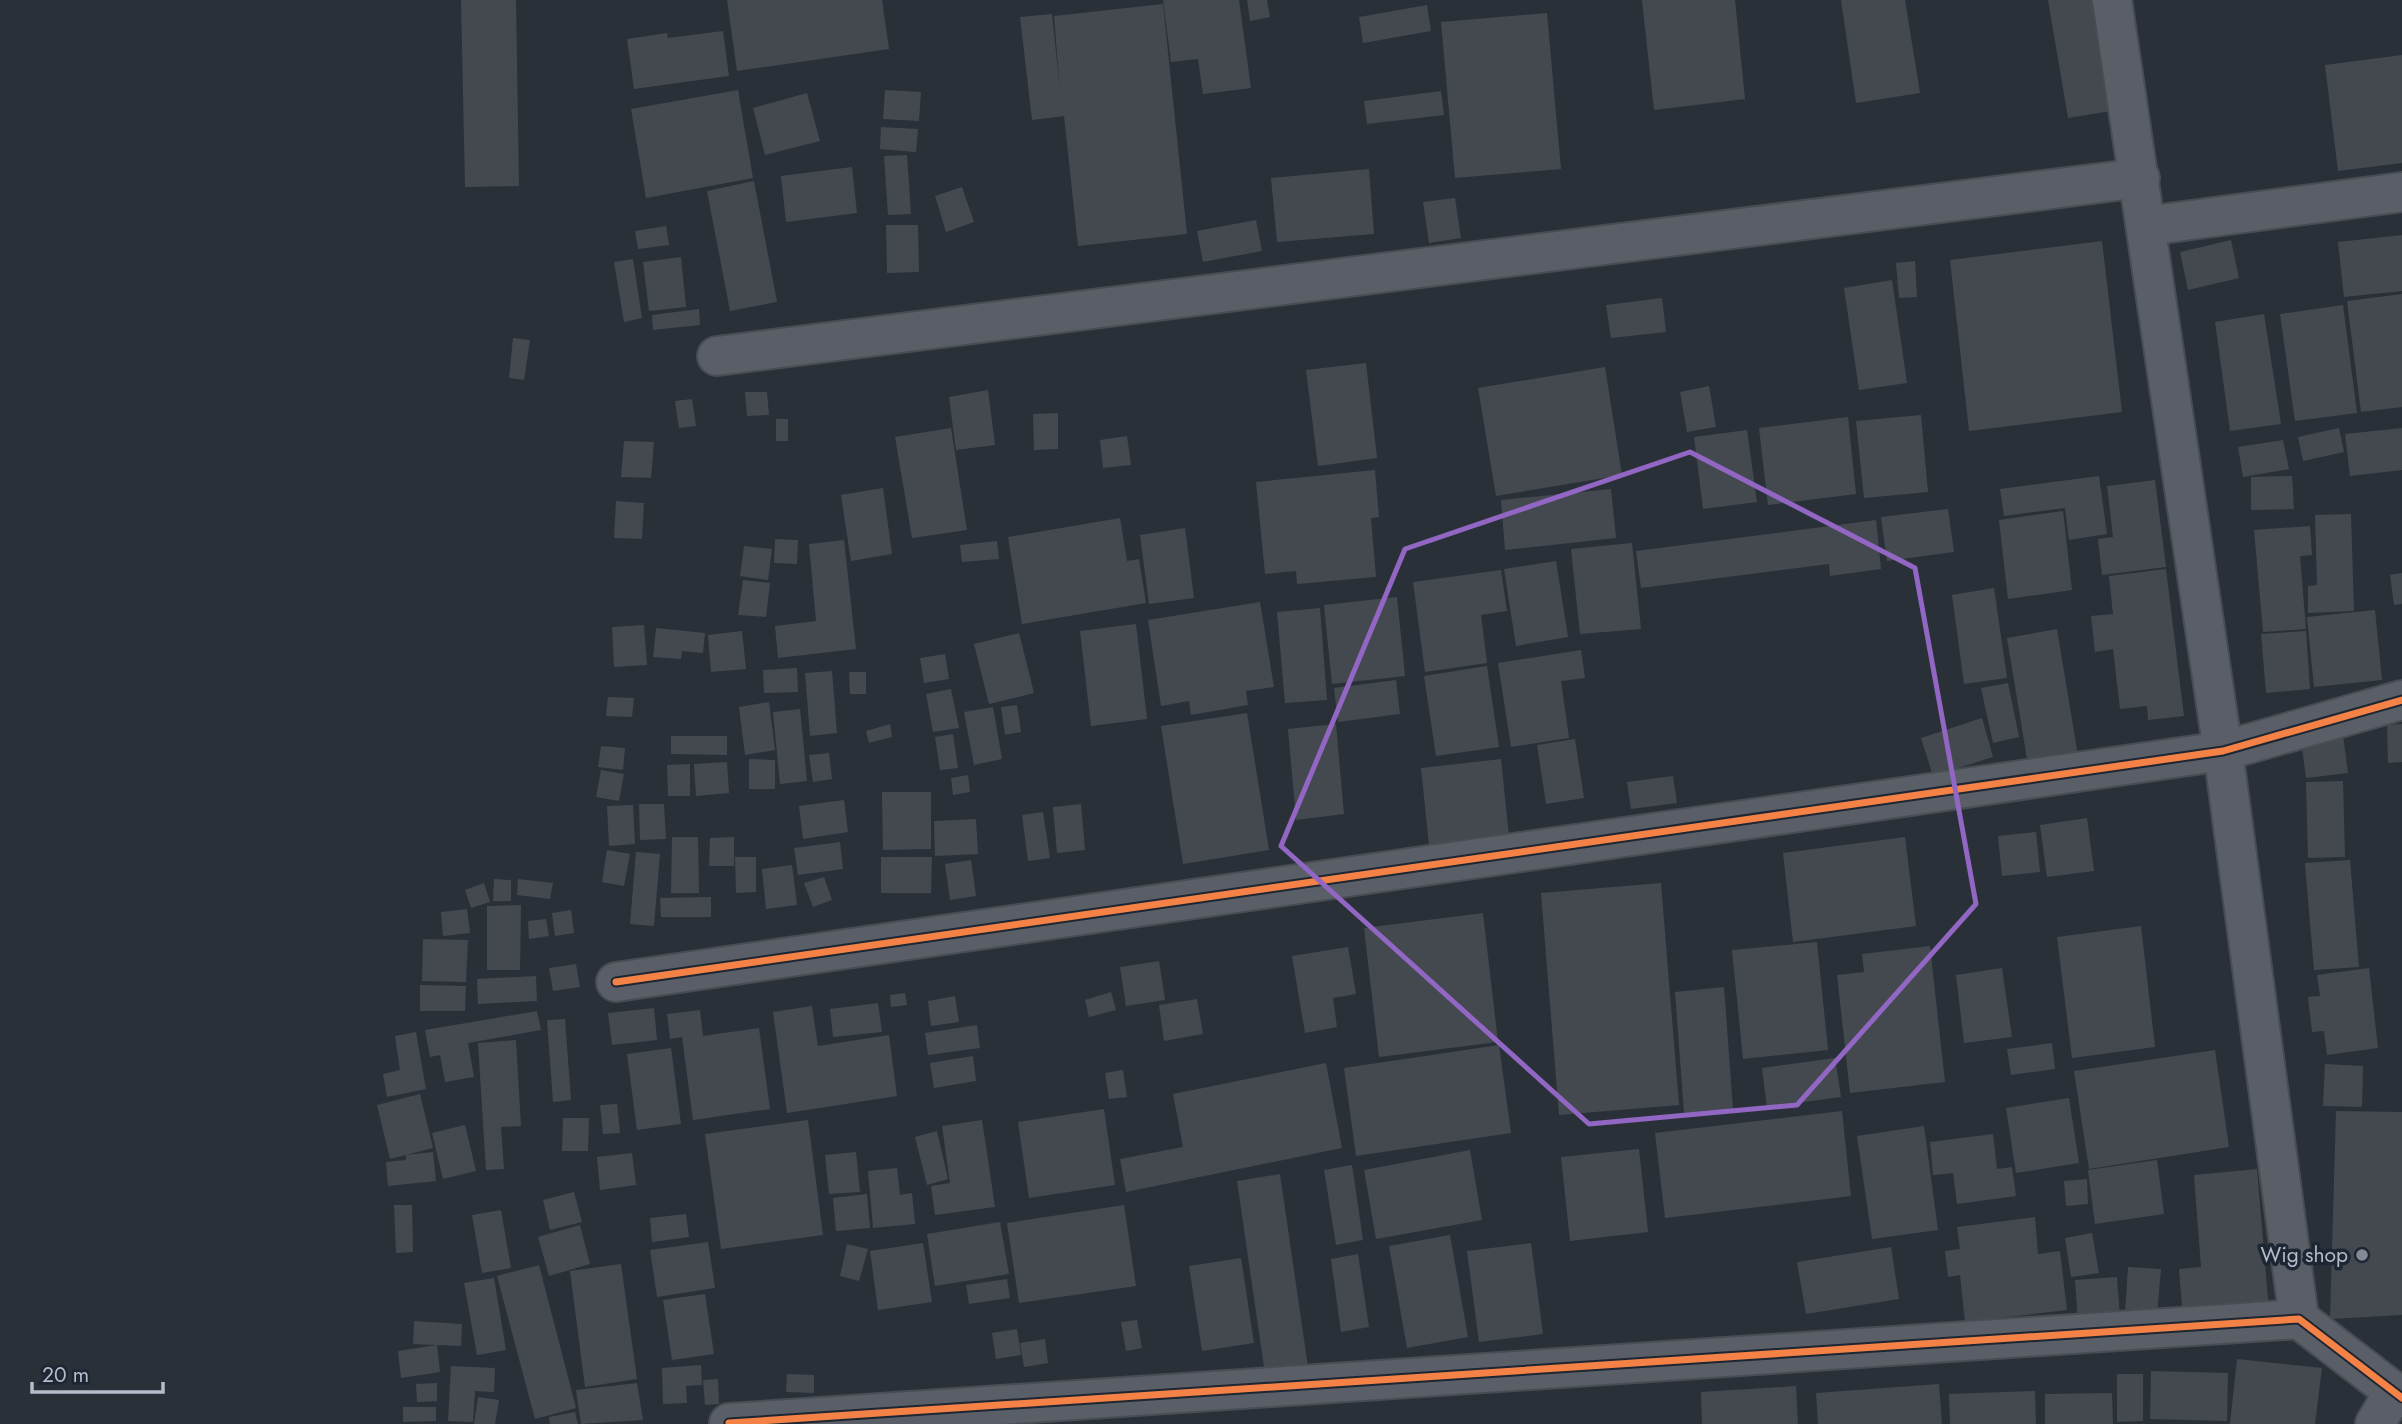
<svg xmlns="http://www.w3.org/2000/svg" width="2402" height="1424" font-family="Jost,sans-serif">
	<rect width="100%" height="100%" fill="#2a3038"/>
	<g fill="#444950">
		<polygon points="461,0 516,0 519,186 465,187"/>
		<polygon points="727,0 882,0 889,49 737,71"/>
		<polygon points="1163,0 1239,0 1251,88 1203,94 1198,59 1171,62"/>
		<polygon points="1247,0 1267,0 1270,17 1250,21"/>
		<polygon points="1642,0 1735,0 1745,99 1654,110"/>
		<polygon points="1841,0 1905,0 1920,93 1856,103"/>
		<polygon points="2048,0 2092,0 2111,111 2068,118"/>
		<polygon points="1163,4 1187,234 1078,246 1064,116 1032,120 1020,17 1052,14 1060,91 1054,16"/>
		<polygon points="1427,5 1431,31 1363,43 1359,17"/>
		<polygon points="1547,13 1561,169 1455,178 1441,22"/>
		<polygon points="723,31 729,76 634,89 627,39 667,33 668,38"/>
		<polygon points="2402,55 2402,163 2338,171 2325,65"/>
		<polygon points="738,90 753,178 646,198 631,109"/>
		<polygon points="885,90 921,92 919,121 883,119"/>
		<polygon points="1441,91 1444,115 1367,124 1364,101"/>
		<polygon points="807,93 820,141 765,155 753,108"/>
		<polygon points="881,127 918,129 916,152 880,149"/>
		<polygon points="907,155 911,214 888,215 884,156"/>
		<polygon points="852,167 857,213 786,222 781,176"/>
		<polygon points="1369,169 1374,234 1277,242 1271,178"/>
		<polygon points="754,181 777,302 730,311 707,191"/>
		<polygon points="962,187 974,222 946,232 935,196"/>
		<polygon points="1455,198 1461,238 1429,243 1423,202"/>
		<polygon points="1256,220 1262,251 1203,262 1197,231"/>
		<polygon points="886,225 918,225 919,272 887,273"/>
		<polygon points="666,226 669,245 638,249 635,231"/>
		<polygon points="2402,235 2402,291 2344,297 2338,242"/>
		<polygon points="2231,240 2239,278 2188,290 2180,252"/>
		<polygon points="2102,241 2122,412 1969,431 1950,260"/>
		<polygon points="681,257 686,307 649,311 643,262"/>
		<polygon points="633,259 642,318 624,322 614,262"/>
		<polygon points="1915,261 1917,297 1899,298 1896,263"/>
		<polygon points="1892,280 1907,383 1859,390 1844,288"/>
		<polygon points="2402,294 2402,407 2361,412 2347,301"/>
		<polygon points="1662,298 1666,332 1611,338 1606,305"/>
		<polygon points="2343,305 2357,413 2295,421 2280,314"/>
		<polygon points="699,309 700,325 653,330 652,315"/>
		<polygon points="2264,314 2281,424 2230,431 2215,322"/>
		<polygon points="513,338 530,340 524,380 509,378"/>
		<polygon points="1366,363 1377,458 1318,466 1306,370"/>
		<polygon points="1605,367 1622,475 1496,496 1478,388"/>
		<polygon points="1709,386 1716,427 1687,432 1680,392"/>
		<polygon points="988,390 995,445 956,450 949,397"/>
		<polygon points="745,392 767,392 769,415 747,416"/>
		<polygon points="692,399 696,426 679,428 675,401"/>
		<polygon points="1058,413 1058,449 1034,450 1033,414"/>
		<polygon points="1921,415 1928,492 1864,498 1856,421"/>
		<polygon points="1848,417 1856,494 1768,505 1759,428"/>
		<rect x="776" y="419" width="12" height="22"/>
		<polygon points="951,428 967,530 912,538 895,437"/>
		<polygon points="2339,428 2344,452 2303,461 2298,437"/>
		<polygon points="2402,428 2402,470 2350,476 2345,434"/>
		<polygon points="1747,430 1757,502 1703,509 1694,437"/>
		<polygon points="1127,436 1131,465 1103,468 1100,440"/>
		<polygon points="2283,440 2289,469 2243,477 2238,447"/>
		<polygon points="624,441 654,442 651,478 621,477"/>
		<polygon points="1375,470 1379,517 1371,518 1376,577 1297,584 1296,571 1265,574 1256,482"/>
		<polygon points="2099,476 2107,534 2069,540 2065,508 2004,516 2000,489"/>
		<polygon points="2292,476 2294,509 2251,510 2251,477"/>
		<polygon points="2155,480 2166,567 2102,575 2098,539 2113,537 2107,486"/>
		<polygon points="883,488 892,554 851,561 841,495"/>
		<polygon points="1611,489 1616,538 1505,550 1501,500"/>
		<polygon points="616,501 644,503 642,539 614,538"/>
		<polygon points="1948,509 1954,552 1887,561 1881,517"/>
		<polygon points="2063,511 2072,590 2008,599 1999,520"/>
		<polygon points="2351,514 2354,611 2308,613 2308,586 2317,585 2315,515"/>
		<polygon points="1120,518 1127,561 1139,559 1146,603 1022,624 1008,537"/>
		<polygon points="1876,520 1881,569 1830,576 1829,564 1641,588 1636,551"/>
		<polygon points="2310,526 2312,555 2300,556 2306,629 2263,632 2254,530"/>
		<polygon points="1185,528 1194,598 1149,604 1140,535"/>
		<polygon points="775,539 798,540 797,564 774,563"/>
		<polygon points="844,540 856,649 778,658 775,626 816,621 809,544"/>
		<polygon points="997,541 999,559 962,562 960,545"/>
		<polygon points="1632,543 1641,629 1580,634 1571,549"/>
		<polygon points="744,546 772,549 768,580 740,576"/>
		<polygon points="1556,561 1568,637 1516,646 1504,569"/>
		<polygon points="2166,569 2184,716 2148,720 2147,706 2120,709 2113,649 2095,652 2091,616 2113,614 2109,576"/>
		<polygon points="1501,570 1507,611 1481,615 1487,663 1425,672 1413,582"/>
		<polygon points="2402,573 2402,604 2394,605 2390,575"/>
		<polygon points="743,580 770,583 766,617 738,615"/>
		<polygon points="1994,588 2007,678 1964,684 1952,595"/>
		<polygon points="1397,597 1405,676 1332,684 1324,605"/>
		<polygon points="1260,602 1274,687 1246,691 1248,705 1191,715 1189,701 1161,706 1148,620"/>
		<polygon points="1320,608 1327,700 1285,703 1277,612"/>
		<polygon points="2375,610 2382,680 2314,687 2307,617"/>
		<polygon points="1136,624 1147,719 1091,726 1080,631"/>
		<polygon points="644,625 647,665 614,667 612,627"/>
		<polygon points="656,628 705,633 703,653 682,651 681,659 653,657"/>
		<polygon points="2057,629 2079,762 2029,771 2007,638"/>
		<polygon points="742,631 746,669 711,672 708,635"/>
		<polygon points="2306,631 2310,689 2266,693 2261,634"/>
		<polygon points="1019,633 1034,693 989,704 974,644"/>
		<polygon points="1581,650 1585,678 1561,681 1569,738 1511,747 1498,663"/>
		<polygon points="945,654 949,679 924,683 920,658"/>
		<polygon points="1487,666 1499,747 1436,756 1424,676"/>
		<polygon points="797,668 798,692 764,693 763,670"/>
		<polygon points="832,671 837,733 810,736 805,673"/>
		<polygon points="849,672 866,672 866,694 850,694"/>
		<polygon points="1396,680 1400,714 1338,722 1334,688"/>
		<polygon points="2008,683 2019,737 1993,743 1981,688"/>
		<polygon points="951,689 959,728 933,732 926,694"/>
		<polygon points="608,697 634,698 632,717 606,716"/>
		<polygon points="769,702 775,750 745,755 739,707"/>
		<polygon points="1017,705 1021,732 1005,735 1001,707"/>
		<polygon points="993,707 1002,759 974,765 964,712"/>
		<polygon points="800,709 807,781 780,784 773,712"/>
		<polygon points="1247,713 1269,850 1183,864 1161,726"/>
		<polygon points="1982,718 1993,757 1933,776 1921,738"/>
		<polygon points="890,724 892,737 869,743 866,731"/>
		<polygon points="1336,724 1344,814 1296,820 1288,729"/>
		<polygon points="2402,724 2402,762 2388,763 2387,725"/>
		<polygon points="953,734 958,768 940,770 935,737"/>
		<polygon points="2343,735 2348,773 2306,778 2301,740"/>
		<polygon points="671,736 727,736 727,755 671,754"/>
		<polygon points="1575,739 1584,798 1546,804 1537,745"/>
		<polygon points="601,746 625,748 623,770 598,767"/>
		<polygon points="829,753 832,779 813,782 809,755"/>
		<polygon points="749,759 775,760 775,789 749,789"/>
		<polygon points="1501,759 1509,836 1429,845 1421,768"/>
		<polygon points="727,762 729,793 696,796 694,764"/>
		<polygon points="690,764 690,796 668,796 667,765"/>
		<polygon points="601,770 624,774 619,801 596,797"/>
		<polygon points="968,775 970,792 953,795 951,778"/>
		<polygon points="1673,776 1677,803 1631,809 1627,782"/>
		<polygon points="2343,781 2345,857 2308,858 2306,782"/>
		<polygon points="882,792 931,792 931,849 883,850"/>
		<polygon points="844,800 848,832 803,839 799,806"/>
		<polygon points="639,804 664,804 666,839 640,840"/>
		<polygon points="1081,804 1085,850 1057,853 1053,807"/>
		<polygon points="633,805 635,844 609,846 607,806"/>
		<polygon points="1043,812 1050,858 1028,861 1022,815"/>
		<polygon points="2087,818 2094,871 2047,877 2040,825"/>
		<polygon points="976,819 978,854 935,856 934,821"/>
		<polygon points="2036,832 2040,872 2002,876 1998,836"/>
		<polygon points="672,837 698,837 699,893 671,893"/>
		<polygon points="734,837 734,866 709,866 710,838"/>
		<polygon points="1905,837 1916,926 1793,942 1783,853"/>
		<polygon points="840,842 843,869 798,875 794,848"/>
		<polygon points="607,850 630,854 624,886 602,882"/>
		<polygon points="636,852 660,854 654,926 630,924"/>
		<polygon points="735,857 756,857 756,892 736,893"/>
		<polygon points="881,857 932,857 931,893 881,893"/>
		<polygon points="971,860 976,896 950,900 945,864"/>
		<polygon points="2350,860 2359,967 2314,970 2305,863"/>
		<polygon points="792,865 797,905 766,909 762,869"/>
		<polygon points="824,877 832,900 813,907 804,883"/>
		<polygon points="494,879 511,880 511,901 493,901"/>
		<polygon points="518,879 553,883 550,899 517,895"/>
		<polygon points="484,883 490,902 471,908 465,890"/>
		<polygon points="1661,883 1679,1105 1559,1115 1541,893"/>
		<polygon points="711,897 711,917 661,917 660,898"/>
		<polygon points="521,905 520,970 487,970 487,906"/>
		<polygon points="467,909 470,933 443,936 441,912"/>
		<polygon points="571,910 574,933 555,936 552,913"/>
		<polygon points="1483,913 1498,1042 1379,1057 1364,928"/>
		<polygon points="546,919 549,936 529,939 528,921"/>
		<polygon points="2141,926 2155,1047 2072,1058 2057,937"/>
		<polygon points="423,939 468,940 466,982 422,981"/>
		<polygon points="1817,942 1828,1050 1743,1059 1732,950"/>
		<polygon points="1930,946 1945,1082 1850,1093 1837,975 1864,972 1862,954"/>
		<polygon points="1348,947 1356,994 1333,998 1337,1027 1305,1033 1292,956"/>
		<polygon points="1159,961 1165,1000 1126,1006 1120,967"/>
		<polygon points="576,964 580,987 553,991 549,968"/>
		<polygon points="2002,968 2012,1037 1964,1043 1956,975"/>
		<polygon points="2369,968 2378,1048 2327,1055 2324,1031 2312,1032 2308,997 2320,996 2317,975"/>
		<polygon points="536,976 537,1001 478,1004 477,979"/>
		<polygon points="420,985 466,986 465,1011 420,1011"/>
		<polygon points="1724,987 1733,1109 1684,1113 1675,992"/>
		<polygon points="1111,992 1116,1010 1089,1017 1085,1000"/>
		<polygon points="905,993 907,1005 891,1007 890,995"/>
		<polygon points="955,996 959,1022 931,1026 928,1001"/>
		<polygon points="1197,999 1203,1034 1164,1041 1159,1005"/>
		<polygon points="878,1003 882,1032 833,1037 830,1009"/>
		<polygon points="812,1006 818,1046 889,1035 897,1096 787,1113 773,1012"/>
		<polygon points="654,1008 657,1040 612,1045 608,1013"/>
		<polygon points="700,1010 703,1036 759,1028 770,1109 693,1120 682,1037 670,1039 667,1014"/>
		<polygon points="537,1011 541,1030 468,1043 474,1077 445,1082 440,1055 430,1057 425,1030"/>
		<polygon points="565,1019 571,1100 553,1102 547,1020"/>
		<polygon points="977,1025 980,1048 928,1055 925,1033"/>
		<polygon points="416,1032 426,1089 387,1097 383,1074 400,1070 395,1036"/>
		<polygon points="516,1040 521,1126 501,1127 504,1169 486,1170 478,1043"/>
		<polygon points="2052,1043 2055,1069 2011,1075 2007,1049"/>
		<polygon points="1499,1045 1511,1133 1356,1156 1344,1068"/>
		<polygon points="671,1048 681,1124 637,1130 627,1054"/>
		<polygon points="2215,1050 2229,1147 2089,1169 2074,1071"/>
		<polygon points="973,1056 976,1081 934,1088 930,1063"/>
		<polygon points="1835,1058 1841,1097 1767,1107 1762,1068"/>
		<polygon points="1326,1063 1342,1148 1126,1192 1120,1159 1183,1147 1173,1094"/>
		<polygon points="2325,1064 2363,1066 2362,1107 2323,1106"/>
		<polygon points="1123,1070 1127,1097 1109,1099 1105,1073"/>
		<polygon points="420,1094 433,1148 390,1159 377,1105"/>
		<polygon points="2069,1098 2079,1163 2016,1173 2006,1108"/>
		<polygon points="617,1104 620,1133 603,1134 600,1105"/>
		<polygon points="1104,1109 1115,1185 1029,1198 1018,1122"/>
		<polygon points="1842,1111 1851,1196 1665,1218 1655,1133"/>
		<polygon points="2336,1111 2402,1112 2402,1315 2330,1319"/>
		<polygon points="563,1118 589,1118 588,1151 562,1151"/>
		<polygon points="808,1120 823,1235 721,1249 705,1134"/>
		<polygon points="982,1120 995,1207 935,1215 931,1186 950,1183 942,1126"/>
		<polygon points="465,1125 476,1171 443,1179 432,1133"/>
		<polygon points="1924,1126 1938,1230 1872,1239 1857,1136"/>
		<polygon points="937,1131 948,1179 927,1185 915,1137"/>
		<polygon points="1993,1134 1997,1169 2012,1167 2016,1196 1957,1204 1953,1173 1933,1175 1930,1142"/>
		<polygon points="1639,1149 1648,1232 1570,1241 1561,1157"/>
		<polygon points="1470,1150 1482,1220 1376,1239 1364,1170"/>
		<polygon points="433,1152 436,1181 388,1186 386,1162 406,1160 406,1155"/>
		<polygon points="856,1152 860,1192 829,1194 825,1155"/>
		<polygon points="632,1153 636,1185 600,1190 597,1157"/>
		<polygon points="2157,1160 2164,1214 2095,1224 2088,1170"/>
		<polygon points="1352,1165 1363,1240 1336,1245 1324,1170"/>
		<polygon points="897,1168 900,1195 912,1193 915,1224 873,1228 868,1171"/>
		<polygon points="2257,1169 2269,1311 2183,1319 2179,1269 2201,1267 2194,1175"/>
		<polygon points="1280,1174 1308,1367 1265,1374 1237,1181"/>
		<polygon points="2087,1179 2088,1204 2066,1206 2064,1181"/>
		<polygon points="574,1192 582,1222 550,1230 543,1200"/>
		<polygon points="867,1194 870,1228 836,1231 833,1198"/>
		<polygon points="394,1205 412,1205 413,1252 396,1253"/>
		<polygon points="1124,1205 1136,1286 1019,1303 1007,1223"/>
		<polygon points="501,1210 511,1268 482,1273 472,1215"/>
		<polygon points="686,1214 689,1237 652,1242 650,1218"/>
		<polygon points="2035,1217 2038,1254 2060,1251 2067,1310 1965,1322 1960,1275 1948,1277 1945,1251 1960,1249 1957,1227"/>
		<polygon points="1000,1222 1009,1274 935,1286 927,1234"/>
		<polygon points="580,1225 590,1264 549,1276 538,1237"/>
		<polygon points="2092,1233 2099,1273 2071,1277 2065,1238"/>
		<polygon points="1450,1235 1468,1337 1407,1348 1389,1246"/>
		<polygon points="708,1242 715,1288 657,1297 650,1250"/>
		<polygon points="923,1243 932,1302 878,1310 870,1251"/>
		<polygon points="1531,1243 1543,1334 1479,1342 1467,1251"/>
		<polygon points="847,1244 868,1249 859,1281 840,1276"/>
		<polygon points="1891,1247 1899,1299 1806,1314 1797,1262"/>
		<polygon points="1358,1254 1369,1327 1341,1332 1331,1259"/>
		<polygon points="1241,1258 1254,1343 1202,1351 1189,1266"/>
		<polygon points="621,1264 637,1379 585,1387 570,1271"/>
		<polygon points="539,1265 576,1408 535,1419 497,1276"/>
		<polygon points="2128,1267 2161,1269 2157,1315 2125,1313"/>
		<polygon points="2117,1277 2120,1318 2078,1322 2075,1280"/>
		<polygon points="494,1278 506,1350 477,1355 464,1283"/>
		<polygon points="1007,1279 1010,1298 969,1304 966,1285"/>
		<polygon points="705,1294 714,1354 672,1360 663,1300"/>
		<polygon points="1137,1320 1142,1348 1126,1351 1121,1322"/>
		<polygon points="414,1321 462,1324 461,1346 413,1344"/>
		<polygon points="1017,1329 1021,1355 996,1359 992,1333"/>
		<polygon points="1045,1339 1048,1363 1024,1367 1020,1343"/>
		<polygon points="437,1345 440,1372 401,1378 398,1351"/>
		<polygon points="2237,1359 2322,1368 2315,1424 2230,1424"/>
		<polygon points="701,1365 702,1385 686,1386 687,1403 663,1404 662,1368"/>
		<polygon points="451,1366 495,1368 494,1392 475,1391 473,1422 448,1421"/>
		<polygon points="2151,1371 2228,1373 2227,1421 2150,1419"/>
		<polygon points="787,1374 814,1375 814,1393 786,1392"/>
		<polygon points="2117,1374 2143,1374 2143,1421 2117,1422"/>
		<polygon points="718,1379 719,1404 705,1405 703,1380"/>
		<polygon points="437,1383 437,1401 417,1402 416,1384"/>
		<polygon points="637,1383 643,1420 581,1424 576,1390"/>
		<polygon points="1939,1384 1942,1424 1818,1424 1816,1393"/>
		<polygon points="1796,1386 1798,1424 1702,1424 1701,1392"/>
		<polygon points="2035,1391 2036,1424 1950,1424 1949,1394"/>
		<polygon points="2112,1393 2113,1424 2045,1424 2045,1394"/>
		<polygon points="478,1397 499,1400 495,1424 474,1424"/>
		<polygon points="403,1407 436,1407 436,1421 403,1422"/>
		<polygon points="575,1412 578,1424 550,1424 549,1417"/>
	</g>
	<g fill="none" stroke-linecap="round" stroke-linejoin="round">
		<g stroke="#484c53" stroke-width="42">
			<g id="minor">
				<polyline points="2112,0 2223,751 2299,1319"/>
				<polyline points="2146,226 2402,192"/>
				<polyline points="717,356 2140,178"/>
				<polyline points="616,982 2223,751 2402,700"/>
				<polyline points="729,1423 2299,1319 2402,1398"/>
				<polyline points="2375,1424 2394,1392"/>
			</g>
		</g>
		<use href="#minor" stroke="#5a5e66" stroke-width="38"/>
		<g stroke="#1d2633" stroke-width="11">
			<g id="cycleway">
				<polyline points="616,982 2223,751 2402,700"/>
				<polyline points="729,1423 2299,1319 2402,1398"/>
			</g>
		</g>
		<use href="#cycleway" stroke="#f48246" stroke-width="7"/>
	</g>
	<path fill="none" stroke="#9266c3" stroke-width="5" stroke-linejoin="round" d="M1690 452 1915 568 1976 904 1797 1105 1589 1124 1281 846 1405 549Z"/>
	<circle fill="#848b96" stroke="#1d2633" stroke-width="2.5" cx="2362" cy="1255" r="7"/>
	<g text-anchor="middle" stroke-width="7" stroke-linejoin="round" paint-order="stroke">
		<g font-size="21" fill="#b4bcc9" stroke="#1d2633" text-anchor="end">
			<text x="2348" y="1262">Wig shop</text>
		</g>
	</g>
	<path d="M32 1382v10h131v-10" fill="none" stroke="#b4bcc9" stroke-width="3.5"/>
	<text x="42" y="1382" font-size="21" fill="#b4bcc9" stroke="#1d2633" stroke-width="5" paint-order="stroke">20 m</text>
</svg>
